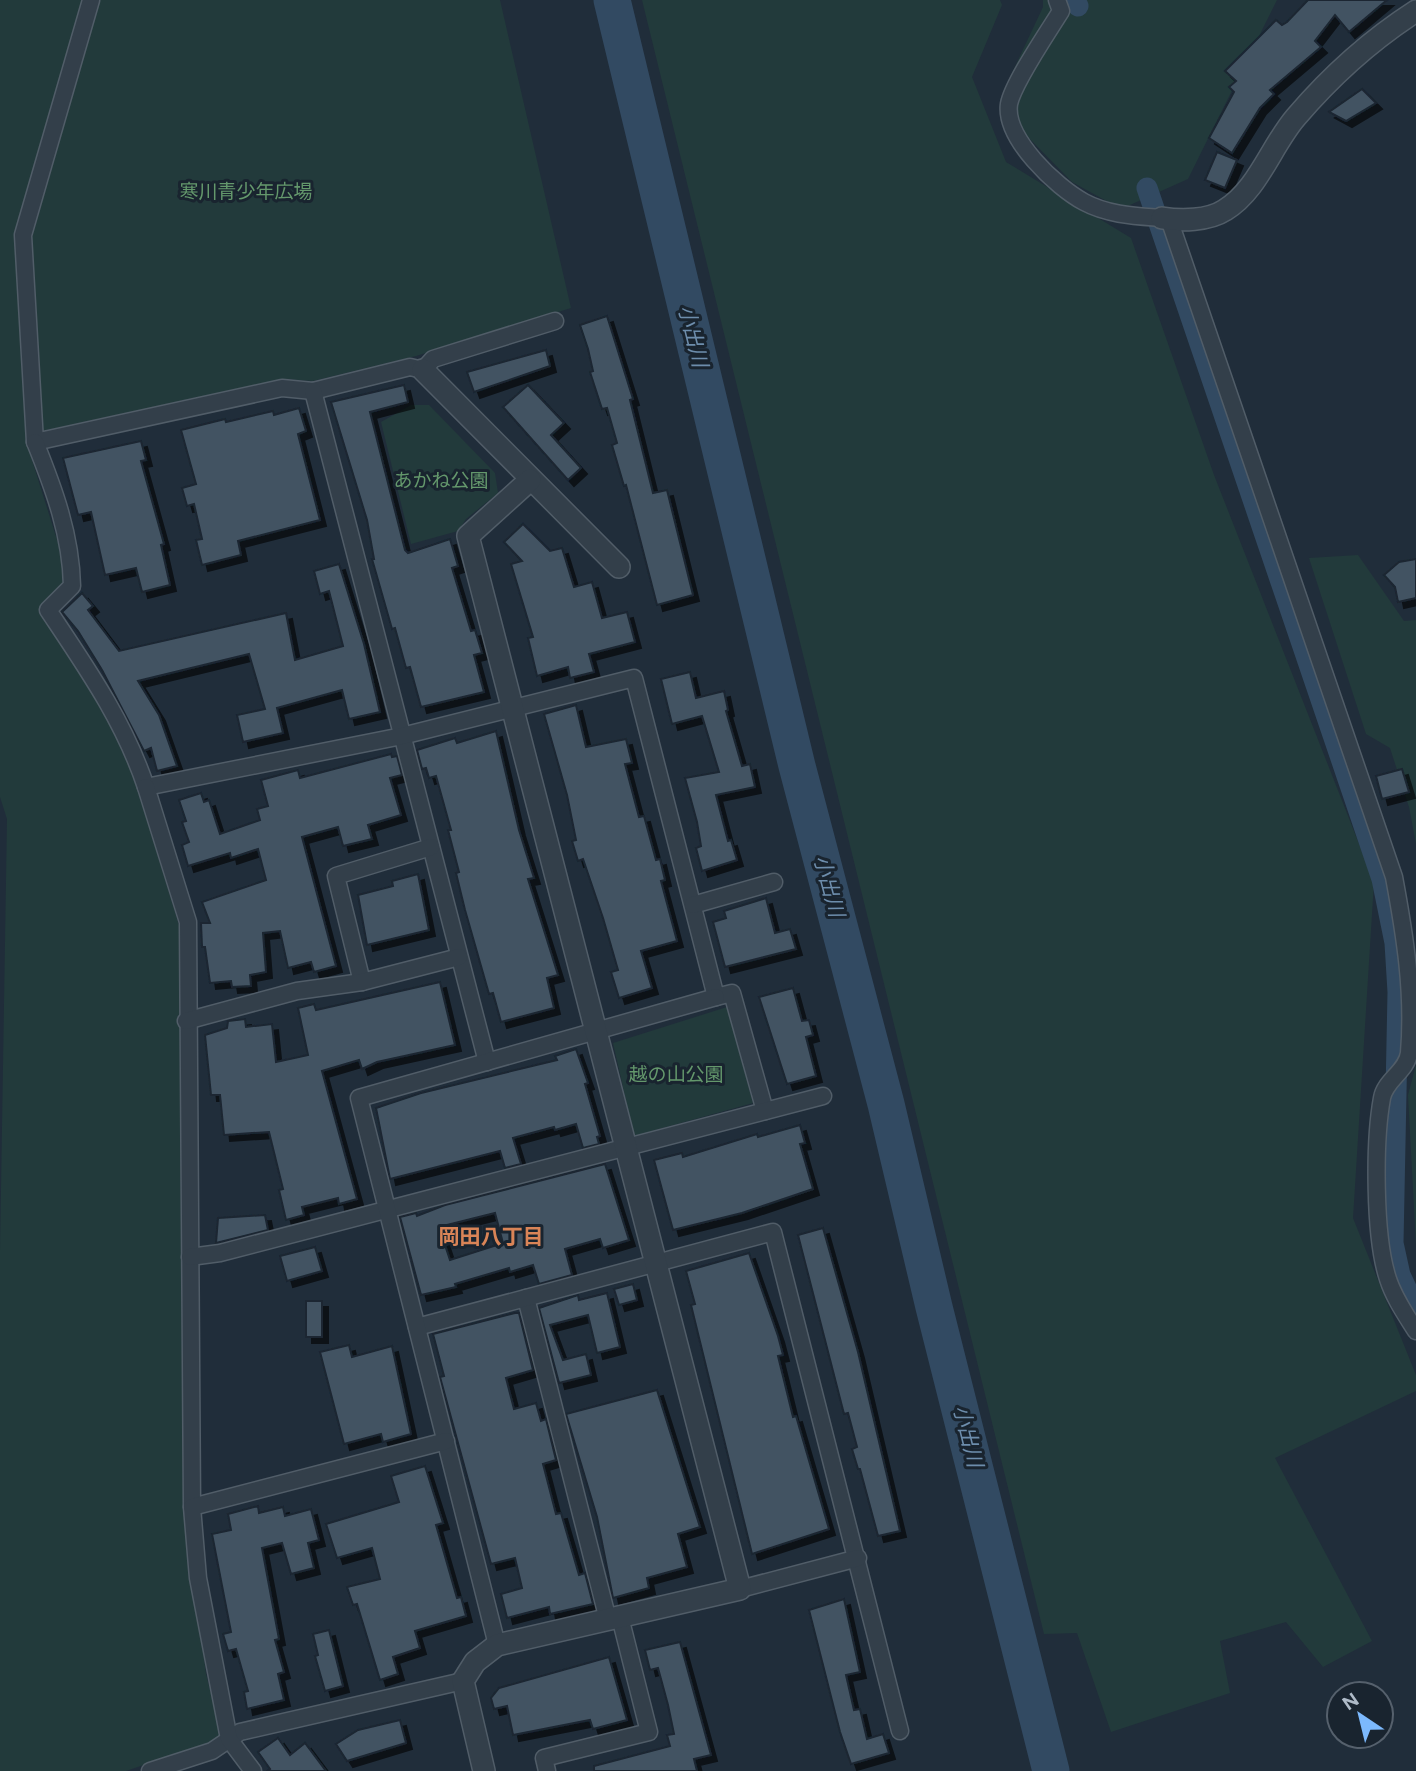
<svg xmlns="http://www.w3.org/2000/svg" width="1416" height="1771" font-family="Figtree,'Noto Sans JP',sans-serif">
	<defs>
		<filter id="shadow"><feDropShadow dx="6" dy="6" stdDeviation="0" flood-color="#0009"/></filter>
	</defs>
	<rect width="100%" height="100%" fill="#202d3a"/>
	<g fill="#223a3b">
		<polygon points="0,0 84,0 15,237 27,444 64,562 64,582 41,609 126,751 179,925 185,1508 206,1674 223,1738 126,1771 0,1771 0,1250 7,819 0,797"/>
		<polygon points="100,0 500,0 571,308 416,356 313,381 283,379 42,431 32,237"/>
		<polygon points="642,0 1000,0 1002,5 972,77 1006,162 1131,238 1214,475 1374,882 1353,1218 1416,1375 1416,1391 1275,1458 1372,1641 1323,1667 1286,1622 1220,1641 1230,1693 1111,1732 1077,1633 1044,1634"/>
		<polygon points="1043,0 1277,0 1188,179 1121,209 1072,182 1022,131 1004,90 1043,7"/>
		<polygon points="411,405 429,405 495,473 498,493 466,519 458,531 411,544 381,422"/>
		<polygon points="1358,555 1404,621 1416,620 1416,844 1409,807 1390,748 1366,734 1309,558"/>
		<polygon points="727,1007 753,1103 634,1136 613,1043"/>
		<polygon points="1416,1065 1416,1246 1408,1095"/>
	</g>
	<g fill="none" stroke-linecap="round" stroke-linejoin="round">
		<g stroke="#324a62" stroke-width="21">
			<polyline points="1075,0 1078,6"/>
			<polyline points="1147,188 1382,879 1395,943 1398,992 1393,1243 1400,1275 1416,1309"/>
		</g>
		<polyline stroke="#324a62" stroke-width="37" points="612,0 797,766 886,1104 934,1307 1051,1771"/>
	</g>
	<g fill="#425362" stroke="#1b2631" stroke-width="2" fill-rule="evenodd" filter="url(#shadow)">
		<polygon points="1308,0 1387,0 1349,32 1335,15 1315,41 1321,47 1270,90 1274,94 1260,108 1232,153 1209,138 1234,92 1229,87 1236,81 1225,71 1276,20 1282,25 1287,22"/>
		<polygon points="1362,89 1376,103 1346,121 1329,112"/>
		<polygon points="1217,152 1237,160 1225,188 1205,180"/>
		<polygon points="607,316 633,399 630,400 653,493 667,490 693,595 657,605 626,485 624,486 612,445 617,443 607,408 602,409 590,372 593,371 588,349 580,325"/>
		<polygon points="546,350 550,366 474,392 467,372"/>
		<polygon points="404,385 408,402 370,412 405,550 408,553 450,539 458,566 452,568 471,631 475,630 482,653 474,655 484,692 421,707 410,667 406,668 395,628 392,629 372,559 374,559 367,520 331,402"/>
		<polygon points="528,385 564,423 551,435 581,468 568,480 503,407"/>
		<polygon points="299,408 306,431 298,434 320,520 238,541 241,555 202,565 196,540 202,539 194,504 187,506 182,488 196,484 181,430 225,419 226,422 273,411 274,415"/>
		<polygon points="141,441 146,460 141,461 164,544 161,545 170,585 142,592 136,568 105,575 91,512 78,515 63,458"/>
		<polygon points="523,524 550,551 562,548 574,587 592,582 602,618 627,612 635,642 589,654 594,672 570,678 568,667 537,676 528,638 533,637 511,564 522,561 504,542"/>
		<polygon points="1416,559 1416,598 1398,602 1395,587 1384,575 1399,562"/>
		<polygon points="339,564 364,644 380,712 349,719 342,690 277,708 283,733 243,742 237,715 265,709 249,654 138,681 159,715 177,766 157,771 151,748 144,751 102,670 78,631 62,612 82,593 93,606 88,610 119,651 286,613 295,660 343,646 329,591 320,594 314,571"/>
		<polygon points="690,672 696,698 724,691 728,710 726,711 742,766 750,764 755,787 716,795 728,841 731,840 737,860 702,871 696,848 701,846 697,822 685,778 719,772 702,716 672,724 661,679"/>
		<polygon points="576,705 586,747 626,739 632,763 625,764 639,817 644,816 656,860 660,859 665,880 661,881 677,941 641,951 652,988 619,998 611,972 618,970 603,918 583,859 578,861 572,841 576,840 567,795 544,714"/>
		<polygon points="496,731 519,830 534,878 528,879 558,975 547,978 554,1008 501,1022 493,993 489,994 465,910 456,873 459,872 448,830 451,830 436,776 429,778 426,768 422,769 417,750 455,738 457,743"/>
		<polygon points="391,754 392,757 397,756 402,775 390,778 401,815 368,825 372,839 343,846 338,827 302,837 336,966 314,972 311,962 288,968 280,931 263,933 266,972 250,975 251,986 232,987 231,981 210,983 205,947 202,947 201,923 210,923 202,902 266,880 258,849 231,858 230,853 188,866 182,845 189,842 182,822 186,821 179,800 201,793 204,802 209,800 220,834 260,820 257,809 268,806 261,780 298,770 300,778"/>
		<polygon points="1402,769 1409,792 1382,799 1376,776"/>
		<polygon points="418,874 429,930 367,945 358,895 393,886 392,881"/>
		<polygon points="766,898 775,933 790,929 796,949 725,967 713,922 726,918 724,911"/>
		<polygon points="440,982 455,1045 377,1062 362,1069 359,1060 322,1071 357,1199 339,1204 338,1198 302,1207 304,1215 286,1220 279,1190 283,1189 269,1132 224,1135 220,1095 211,1095 205,1035 227,1028 228,1021 245,1019 246,1027 272,1024 276,1062 308,1055 298,1008 314,1004 316,1010"/>
		<polygon points="793,988 802,1021 809,1020 813,1035 806,1037 816,1076 787,1084 759,997"/>
		<polygon points="576,1049 588,1083 585,1084 600,1136 597,1137 599,1144 583,1148 576,1124 555,1130 554,1127 513,1138 521,1164 505,1168 500,1151 390,1179 376,1108 421,1093 557,1060 555,1056"/>
		<polygon points="800,1125 805,1143 800,1144 813,1189 742,1213 673,1230 654,1160 682,1153 683,1157 757,1134 758,1137"/>
		<path d="M605 1164 629 1240 603 1248 600 1239 565 1249 572 1275 539 1284 533 1265 510 1272 509 1268 455 1284 456 1287 421 1295 400 1217 416 1213 417 1216 445 1205ZM495 1213 503 1243 450 1260 439 1227Z"/>
		<polygon points="265,1215 268,1230 216,1243 218,1218"/>
		<polygon points="823,1228 858,1352 900,1531 878,1536 860,1469 858,1469 852,1449 857,1447 848,1413 844,1414 798,1235"/>
		<polygon points="315,1247 322,1271 287,1281 280,1256"/>
		<polygon points="749,1253 778,1336 783,1355 778,1356 793,1417 796,1416 829,1529 752,1554 691,1305 695,1304 686,1271"/>
		<polygon points="633,1284 637,1300 619,1305 614,1289"/>
		<polygon points="607,1293 620,1347 597,1353 588,1315 550,1325 563,1360 586,1354 591,1375 559,1383 539,1308 578,1295 579,1300"/>
		<rect x="306" y="1301" width="16" height="36"/>
		<polygon points="515,1313 519,1313 533,1370 506,1378 514,1409 536,1403 541,1421 546,1419 556,1460 543,1464 556,1514 561,1513 579,1575 585,1573 593,1604 550,1614 549,1607 507,1618 501,1594 522,1588 515,1558 491,1564 440,1377 444,1376 433,1334"/>
		<polygon points="349,1345 352,1357 392,1346 411,1434 383,1442 381,1434 344,1444 320,1352"/>
		<polygon points="657,1390 700,1527 678,1534 687,1567 647,1578 649,1588 613,1598 597,1517 566,1414"/>
		<polygon points="425,1466 443,1523 436,1525 457,1598 461,1597 466,1616 415,1631 420,1648 393,1657 398,1674 380,1680 357,1604 353,1605 347,1587 380,1579 372,1548 337,1558 326,1524 399,1502 391,1476"/>
		<polygon points="258,1506 259,1513 283,1507 285,1516 311,1509 319,1540 308,1543 314,1568 291,1574 282,1543 262,1548 279,1639 275,1640 284,1672 278,1674 284,1700 247,1709 244,1692 248,1691 236,1649 228,1651 223,1634 231,1632 212,1534 231,1530 228,1514"/>
		<polygon points="844,1599 860,1672 846,1675 854,1710 860,1709 867,1739 883,1734 889,1753 851,1764 840,1732 809,1610"/>
		<polygon points="329,1630 343,1686 325,1691 315,1656 318,1655 313,1634"/>
		<polygon points="680,1642 711,1755 694,1759 697,1771 594,1771 594,1766 670,1746 667,1735 674,1734 668,1705 658,1668 650,1670 645,1650"/>
		<polygon points="609,1657 627,1720 593,1729 590,1720 513,1735 507,1706 494,1709 491,1698 499,1688"/>
		<polygon points="400,1720 406,1743 347,1761 336,1744 358,1730"/>
		<polygon points="278,1738 290,1755 305,1743 326,1771 267,1771 270,1769 258,1752"/>
	</g>
	<g fill="none" stroke-linecap="round" stroke-linejoin="round">
		<g stroke="#515d68" stroke-width="19">
			<g id="minor">
				<polyline points="91,0 23,235 35,442 282,388 313,391 410,367 423,370 433,359 555,321"/>
				<path d="M1057 0 1061 11C1048 32 1013 83 1009 104 1004 138 1056 187 1084 202 1108 215 1136 216 1162 218"/>
				<path d="M1169 219 1394 877C1405 936 1414 993 1409 1053 1407 1071 1385 1080 1382 1098 1374 1142 1374 1237 1388 1279 1394 1298 1406 1315 1416 1331"/>
				<polyline points="313,391 487,1062"/>
				<path d="M35 442C54 489 71 535 72 586L48 610C86 667 124 721 146 787L402 736 634 678 716 997 732 993 765 1111"/>
				<polyline points="146,787 188,922 192,1507"/>
				<polyline points="693,905 774,882"/>
				<polyline points="362,982 336,876 431,847"/>
				<polyline points="186,1021 297,991 362,982 459,957"/>
				<polyline points="190,1257 220,1253 823,1096"/>
				<polyline points="526,1298 608,1620"/>
				<polyline points="417,1327 773,1232 900,1731"/>
				<polyline points="740,1589 858,1558"/>
				<polyline points="497,1645 359,1098 716,997"/>
				<polyline points="150,1771 212,1751 240,1732 463,1681"/>
				<polyline points="253,1771 229,1739 198,1578 192,1507 446,1441"/>
				<polyline points="547,1771 544,1758 649,1732 620,1617"/>
			</g>
		</g>
		<g stroke="#515d68" stroke-width="24">
			<g id="tertiary">
				<path d="M1162 218C1181 221 1208 221 1225 210 1258 190 1271 146 1296 117 1331 76 1371 40 1416 11"/>
				<polyline points="423,370 619,567"/>
				<polyline points="484,1771 463,1681 475,1662 497,1645 740,1589 468,536 530,480"/>
			</g>
		</g>
		<use href="#minor" stroke="#333f4a" stroke-width="16"/>
		<use href="#tertiary" stroke="#333f4a" stroke-width="21"/>
	</g>
	<g text-anchor="middle" stroke-width="6" stroke-linejoin="round" paint-order="stroke">
		<g font-size="19" fill="#64986c" stroke="#19242f">
			<text x="246" y="198">寒川青少年広場</text>
			<text x="441" y="487">あかね公園</text>
			<text x="676" y="1081">越の山公園</text>
		</g>
		<g font-size="21" font-style="italic" fill="#6d8dac" stroke="#19242f">
			<text transform="translate(693 336) rotate(76)" y="7">小出川</text>
			<text transform="translate(829 886) rotate(75)" y="7">小出川</text>
			<text transform="translate(968 1436) rotate(76)" y="7">小出川</text>
		</g>
		<g font-size="21" font-weight="bold" fill="#d98457" stroke="#19242f">
			<text x="491" y="1244">岡田八丁目</text>
		</g>
	</g>
	<g transform="translate(1360 1715) rotate(325)"><circle r="33" fill="#19242f" stroke="#55606c" stroke-width="2"/>
	<path d="M0-5L12 26L0 18L-12 26Z" fill="#7cb9fd"/>
	<text y="-10" font-size="19" font-weight="bold" text-anchor="middle" fill="#aebac7">N</text>
	</g>
</svg>
